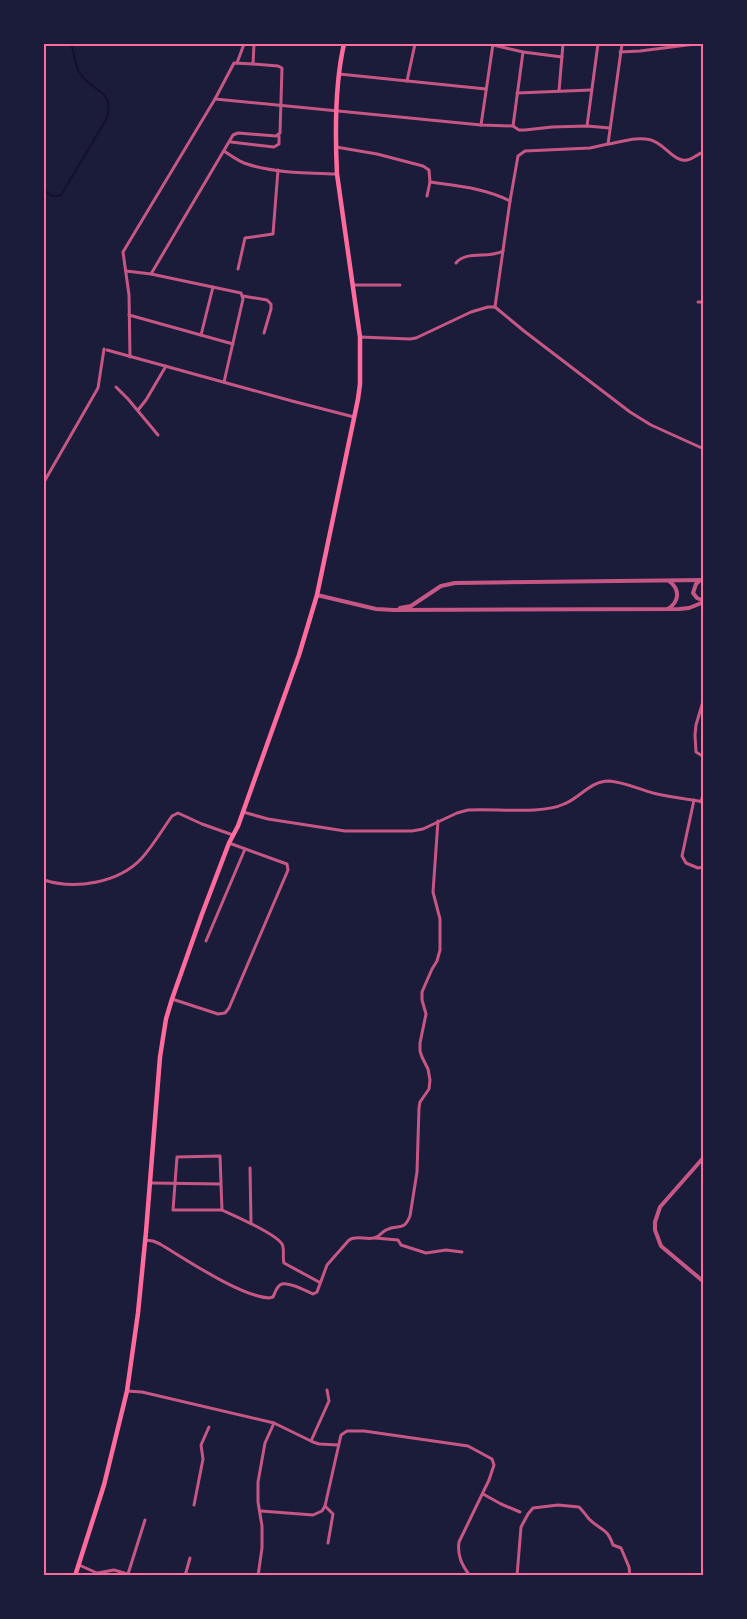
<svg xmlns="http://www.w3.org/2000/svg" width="747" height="1619" font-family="'Titillium Web',sans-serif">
	<rect width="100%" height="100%" fill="#1b1b3a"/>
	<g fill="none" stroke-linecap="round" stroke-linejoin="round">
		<path stroke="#12122b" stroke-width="2" d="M44 189C49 196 53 197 61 195L107 118C115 88 90 92 79 72 75 64 74 52 71 44"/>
		<g stroke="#c65784" stroke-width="3">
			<polyline points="493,45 523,52 562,57"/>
			<polyline points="620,52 640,51 695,44"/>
			<polyline points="237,63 244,44"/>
			<polyline points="339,74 486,89"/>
			<polyline points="407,81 415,44"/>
			<polyline points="559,91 563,44"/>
			<polyline points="517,93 591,90"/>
			<polyline points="215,99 481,125 513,126 519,130 525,130 552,127 587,126 610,128"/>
			<polyline points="481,125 493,44"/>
			<polyline points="513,126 523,52"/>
			<polyline points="587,126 598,44"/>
			<polyline points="231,142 274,147 279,144 279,136"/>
			<path d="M608 144C622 142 636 136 651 140 665 144 675 163 687 160 693 159 697 154 704 152"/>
			<path d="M336 147 377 154 423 166 429 170 430 182C457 186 485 188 510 201"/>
			<path d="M224 151C230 155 237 160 244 163 271 173 308 173 337 174"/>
			<polyline points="427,196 430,182"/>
			<path d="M456 263C466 250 489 259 503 251"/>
			<polyline points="238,269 245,238 273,234 278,170"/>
			<polyline points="126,271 151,274 241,293 243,299 224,382"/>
			<polyline points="151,274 233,135 238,133 276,136 280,133 282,68 278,66 253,64"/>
			<polyline points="353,285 400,285"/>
			<polyline points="243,296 267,300 271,304 271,309 264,333"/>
			<polyline points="698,302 704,302"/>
			<polyline points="495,307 510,201 518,156 525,151 590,148 608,144 622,44"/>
			<polyline points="129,315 233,344"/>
			<polyline points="201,335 213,287"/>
			<polyline points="360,337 410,339 416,338 471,312 488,307 495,307 524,331 630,412 651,425 704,449"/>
			<polyline points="107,350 292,401 354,417"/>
			<polyline points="130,357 129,295 123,252 215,99 234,63 253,64 254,44"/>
			<polyline points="116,387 128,399 158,435"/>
			<polyline points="138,410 146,400 166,366"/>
			<polyline points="44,482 98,388 104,349"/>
			<polyline points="704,698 696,725 695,735 696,752 704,757"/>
			<polyline points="694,800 682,856 686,863 698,868 704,867"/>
			<polyline points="701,802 704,791"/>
			<path d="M243 812 268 819 345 831H412L423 829 457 813 468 810C495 808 541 815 564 804 580 798 590 781 609 781 624 782 638 789 653 793 670 797 687 799 704 802"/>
			<path d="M44 880C75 890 118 883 141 859 153 846 162 830 172 816L178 813 202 824 233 835"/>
			<polyline points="206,941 245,849"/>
			<polyline points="172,999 218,1014 225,1013 229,1008 288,870 287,864 284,863 229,843"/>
			<polyline points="250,1168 251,1223"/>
			<path d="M151 1183 221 1184 222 1210C235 1216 275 1233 282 1244 285 1249 282 1257 284 1263L319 1282"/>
			<polyline points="221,1183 220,1156 177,1157 173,1210 222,1210"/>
			<polyline points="375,1238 398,1240 401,1245 426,1253 446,1250 462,1252"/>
			<path d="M145 1240 153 1241 160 1244C187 1260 240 1296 269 1298L273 1297C275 1293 277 1285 282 1284 288 1282 307 1291 313 1294L317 1292 327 1265 349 1240C357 1235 365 1240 374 1238 379 1237 382 1232 386 1230 398 1223 403 1233 410 1216L417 1172 419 1108 420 1102 429 1089 430 1080 428 1069 422 1057 420 1051V1043L426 1014 422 1000V992L432 969 437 961 440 950V919L433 892 438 821"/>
			<polyline points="127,1391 142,1392 274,1423 313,1442 319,1444 338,1445"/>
			<polyline points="311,1441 329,1401 327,1390"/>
			<polyline points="483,1494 501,1504 520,1512"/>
			<polyline points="194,1505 203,1459 201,1445 209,1427"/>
			<polyline points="325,1506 333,1514 328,1543"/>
			<path d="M261 1511 313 1515 322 1511 325 1506 341 1435 347 1431H364L468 1446 492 1459 494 1465 489 1480 459 1542C457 1556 462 1565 470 1576"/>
			<polyline points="79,1565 97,1573 114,1570 134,1576"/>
			<polyline points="128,1574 145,1520"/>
			<polyline points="44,1575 46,1576"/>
			<polyline points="185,1576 190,1558"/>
			<polyline points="258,1576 262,1548 262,1526 258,1502 258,1482 265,1443 274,1423"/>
			<path d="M517 1576 521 1527 528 1514 533 1508 558 1505 579 1507C583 1511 586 1515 589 1519 601 1531 607 1527 613 1545L621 1548 629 1567 630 1576"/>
		</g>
		<g stroke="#c65784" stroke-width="4">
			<polyline points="700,580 696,584 693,593 697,598 704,601"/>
			<polyline points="317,595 376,609 394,610 679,609 689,608 704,602"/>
			<polyline points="400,608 411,606 441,586 455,583 704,580"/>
			<path d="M668 609C680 601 680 589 669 581"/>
			<polyline points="704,1157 660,1207 655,1222 655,1230 661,1246 704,1282"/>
		</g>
		<path stroke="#ff6b9d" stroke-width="4.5" d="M75 1576 104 1485 127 1391 138 1313 146 1232 160 1057 166 1019 172 999 202 914 229 843 238 826 299 655 317 595 358 399 360 384V337L337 174C335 133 335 83 344 44"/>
	</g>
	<rect width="747" height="1619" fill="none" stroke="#1b1b3a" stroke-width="90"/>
	<rect x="45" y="45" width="657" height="1529" fill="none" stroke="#ff6b9d" stroke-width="2"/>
</svg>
